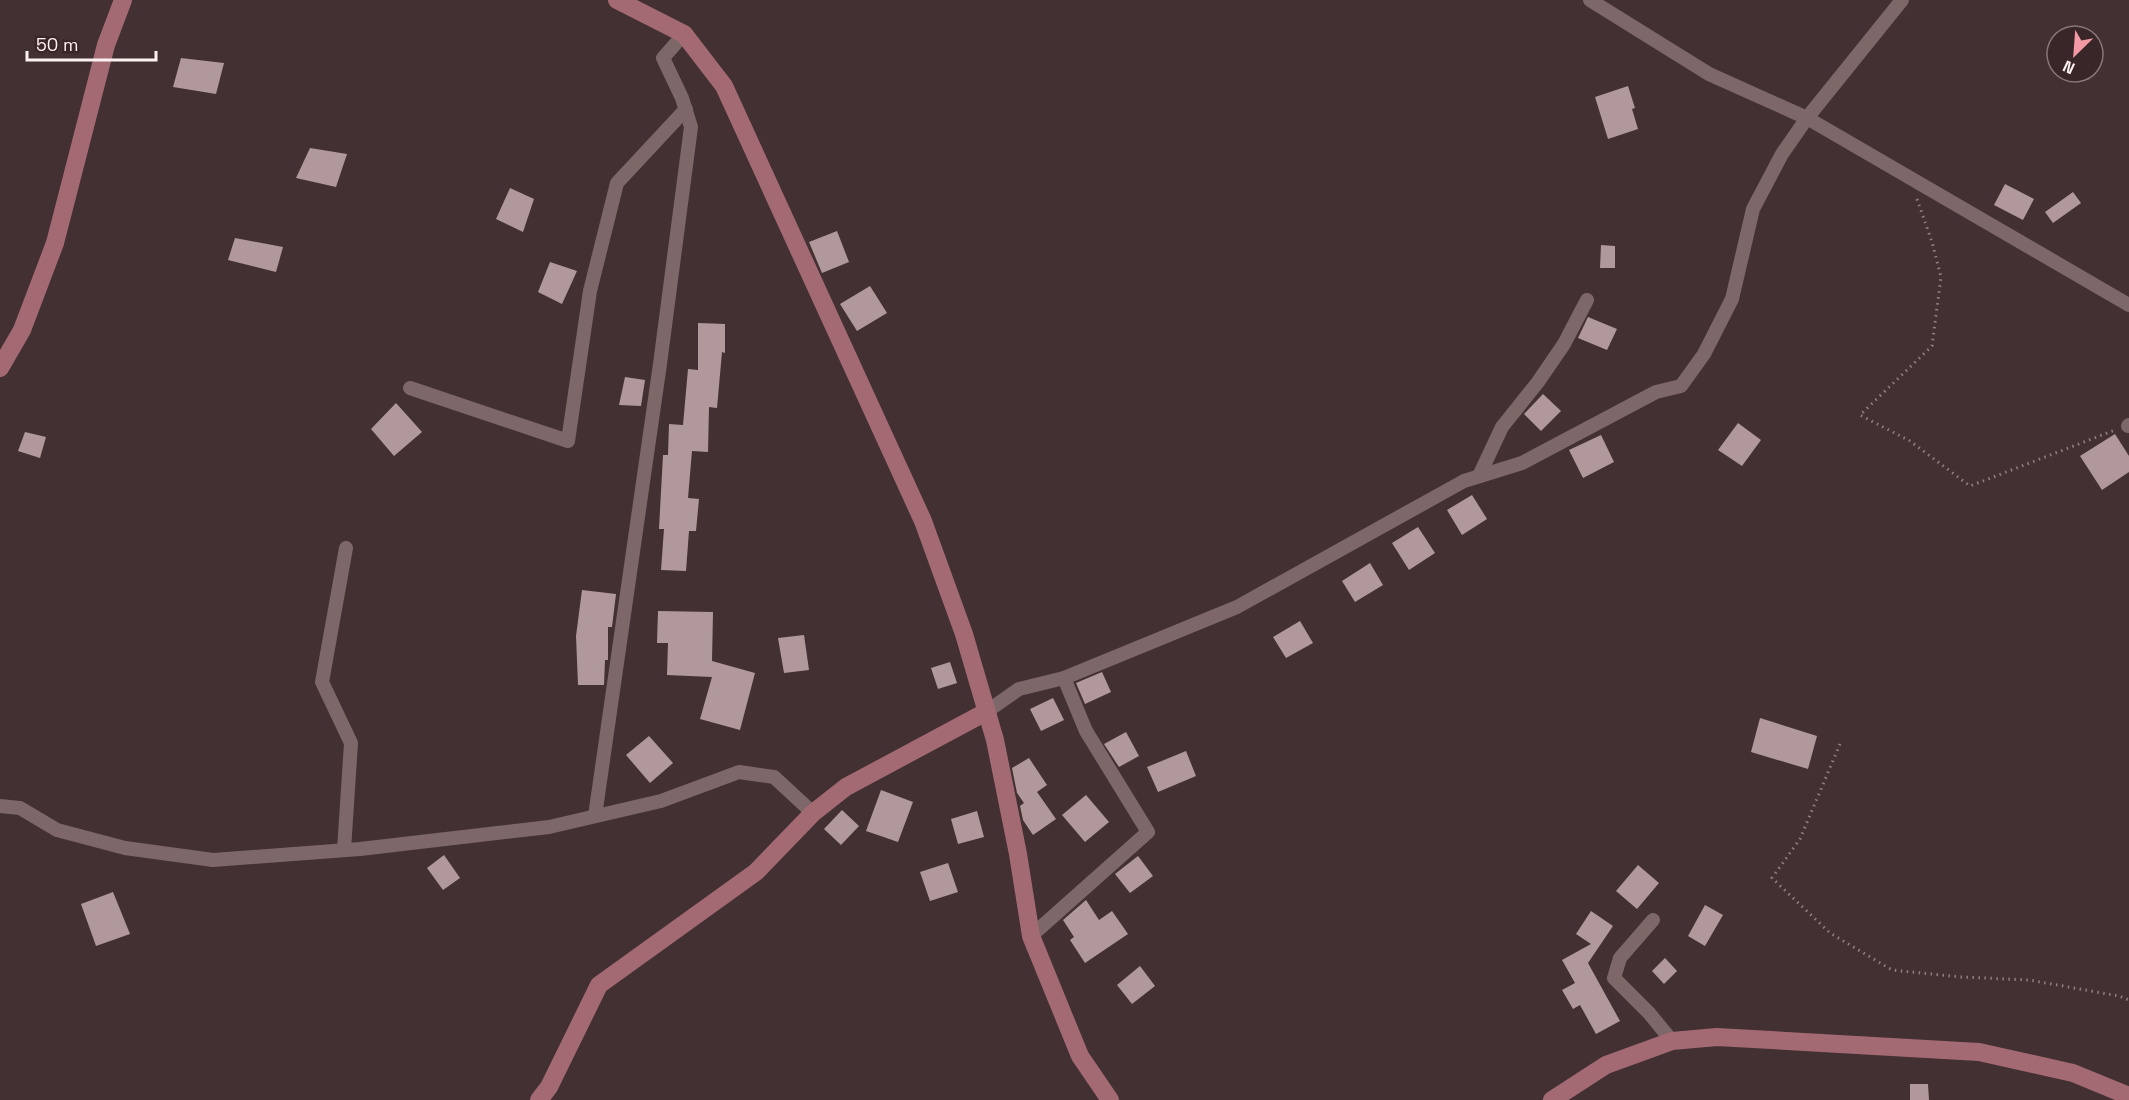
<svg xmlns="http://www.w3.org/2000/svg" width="2129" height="1100" font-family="'Space Grotesk',sans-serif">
	<rect width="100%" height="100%" fill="#433032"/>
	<g fill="#b1999b">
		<polygon points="181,58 224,63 216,94 173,87"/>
		<polygon points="1628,86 1635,108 1632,109 1638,129 1608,139 1595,97"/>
		<polygon points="310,148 347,154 336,187 296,178"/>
		<polygon points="2005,184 2034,199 2023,220 1994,205"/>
		<polygon points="510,188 534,199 523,232 496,219"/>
		<polygon points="2073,192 2081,203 2053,223 2045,212"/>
		<polygon points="837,231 849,262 822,273 809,242"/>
		<polygon points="235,238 283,247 276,272 228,260"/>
		<polygon points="1601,245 1615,246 1615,268 1600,268"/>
		<polygon points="550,262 577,271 562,304 538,292"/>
		<polygon points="870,286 887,313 857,331 840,304"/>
		<polygon points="1588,317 1617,329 1607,350 1578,338"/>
		<polygon points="698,323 725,324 725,353 722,352 717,408 709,407 708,452 692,451 688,498 699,499 696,531 689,531 686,571 661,570 664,529 659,529 663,455 668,455 669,424 683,425 688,369 698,370"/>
		<polygon points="625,377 645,380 641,406 619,405"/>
		<polygon points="1543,394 1561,411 1541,431 1524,414"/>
		<polygon points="396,403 422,432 394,456 371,429"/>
		<polygon points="1738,423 1761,440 1742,466 1718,450"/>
		<polygon points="25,432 46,437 40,458 18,451"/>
		<polygon points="2115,434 2129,456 2129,472 2102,490 2080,456"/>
		<polygon points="1601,435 1614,462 1583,478 1569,450"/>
		<polygon points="1472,495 1487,519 1462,535 1447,510"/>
		<polygon points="1418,527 1435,553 1409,570 1392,543"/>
		<polygon points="1370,563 1383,585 1355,602 1342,581"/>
		<polygon points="582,590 616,594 612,627 608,627 608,660 605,660 604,685 578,685 576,636"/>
		<polygon points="658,611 713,612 712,661 755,673 740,730 700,719 712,677 667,675 668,643 657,643"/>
		<polygon points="1300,621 1313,643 1286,658 1273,637"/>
		<polygon points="804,635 809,670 784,673 778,638"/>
		<polygon points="950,662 957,683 938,689 931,668"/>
		<polygon points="1102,672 1111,692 1085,704 1076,683"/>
		<polygon points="1053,698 1064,720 1041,731 1030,709"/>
		<polygon points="1760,718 1817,736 1808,769 1751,752"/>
		<polygon points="1126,732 1139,756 1119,767 1104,744"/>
		<polygon points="649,736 673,763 650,783 626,755"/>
		<polygon points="1186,751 1196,776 1158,792 1147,767"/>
		<polygon points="1029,758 1047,785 1037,792 1056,819 1033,835 1023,820 1020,806 1024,803 1017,793 1012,768"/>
		<polygon points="881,790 913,802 898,842 866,831"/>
		<polygon points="1086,795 1109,822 1085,842 1062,815"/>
		<polygon points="842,810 859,826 841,845 824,829"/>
		<polygon points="977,811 984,837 958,844 951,819"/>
		<polygon points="444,855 460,878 443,890 427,868"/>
		<polygon points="1138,856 1153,876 1130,893 1115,874"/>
		<polygon points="948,863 958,892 930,901 920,872"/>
		<polygon points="1638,865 1659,883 1637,909 1616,891"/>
		<polygon points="113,892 130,934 96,946 81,904"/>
		<polygon points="1086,900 1099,920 1112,911 1128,934 1085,963 1070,940 1074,937 1063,920"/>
		<polygon points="1705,905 1723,915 1705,946 1688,936"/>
		<polygon points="1591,911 1613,926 1588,963 1620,1021 1596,1034 1580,1005 1573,1009 1562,990 1575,983 1562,960 1591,944 1576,934"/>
		<polygon points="1665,958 1677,971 1664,984 1652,971"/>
		<polygon points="1140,966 1155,986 1132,1004 1117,985"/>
		<polygon points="1910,1084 1928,1084 1929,1100 1910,1100"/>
	</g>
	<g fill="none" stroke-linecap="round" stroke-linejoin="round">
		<g stroke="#918082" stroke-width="3" stroke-dasharray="1.5 4.5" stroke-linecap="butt">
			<polyline points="1917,199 1932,242 1941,277 1932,346 1860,415 1910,441 1970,486 2115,430"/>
			<polyline points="1840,744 1800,839 1772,878 1830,933 1892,970 1961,977 2029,980 2119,996 2129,1000"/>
		</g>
		<g stroke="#7d6769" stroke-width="14">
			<polyline points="1590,0 1709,74 1807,118 2129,305"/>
			<polyline points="410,388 568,441 590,291 617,183 686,109"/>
			<polyline points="2128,426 2129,425"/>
			<polyline points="1479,476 1502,427 1538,382 1564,344 1587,300"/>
			<polyline points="986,712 1019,689 1064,678 1237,607 1464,481 1522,463 1656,392 1681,386 1704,354 1732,299 1753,209 1782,154 1807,118 1902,0"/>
			<polyline points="0,806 20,808 57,830 125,848 213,860 360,849 549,827 661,801 739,772 774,777 813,813"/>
			<polyline points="595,816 660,364 691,127 682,98 663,58 684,34"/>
			<polyline points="344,850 351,743 322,682 346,548"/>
			<polyline points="1653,920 1620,958 1614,978 1649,1013 1672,1041"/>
			<polyline points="1031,936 1148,832 1086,731 1064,678"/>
		</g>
		<g stroke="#a46a73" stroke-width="18">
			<polyline points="617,0 684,34 724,86 923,521 964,634 995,740 1018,854 1031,936 1080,1056 1110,1100"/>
			<polyline points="0,368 22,330 55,243 106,45 123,0"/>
			<polyline points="539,1100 549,1087 599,985 756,872 813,813 846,787 986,712"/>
			<polyline points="1552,1100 1606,1065 1672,1041 1717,1037 1979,1052 2073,1073 2129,1096"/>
		</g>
	</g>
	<g transform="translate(2075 54) rotate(205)"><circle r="28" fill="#382628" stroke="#877779" stroke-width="1.5"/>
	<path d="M0-4.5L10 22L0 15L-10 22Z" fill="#f49aa5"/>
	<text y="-9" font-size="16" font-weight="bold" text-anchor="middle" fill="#fef1f2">N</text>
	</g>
	<path d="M27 51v9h129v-9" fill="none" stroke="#fef1f2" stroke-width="3"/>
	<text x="36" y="51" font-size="18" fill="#fef1f2" stroke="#382628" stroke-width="4.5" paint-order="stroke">50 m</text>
</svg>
